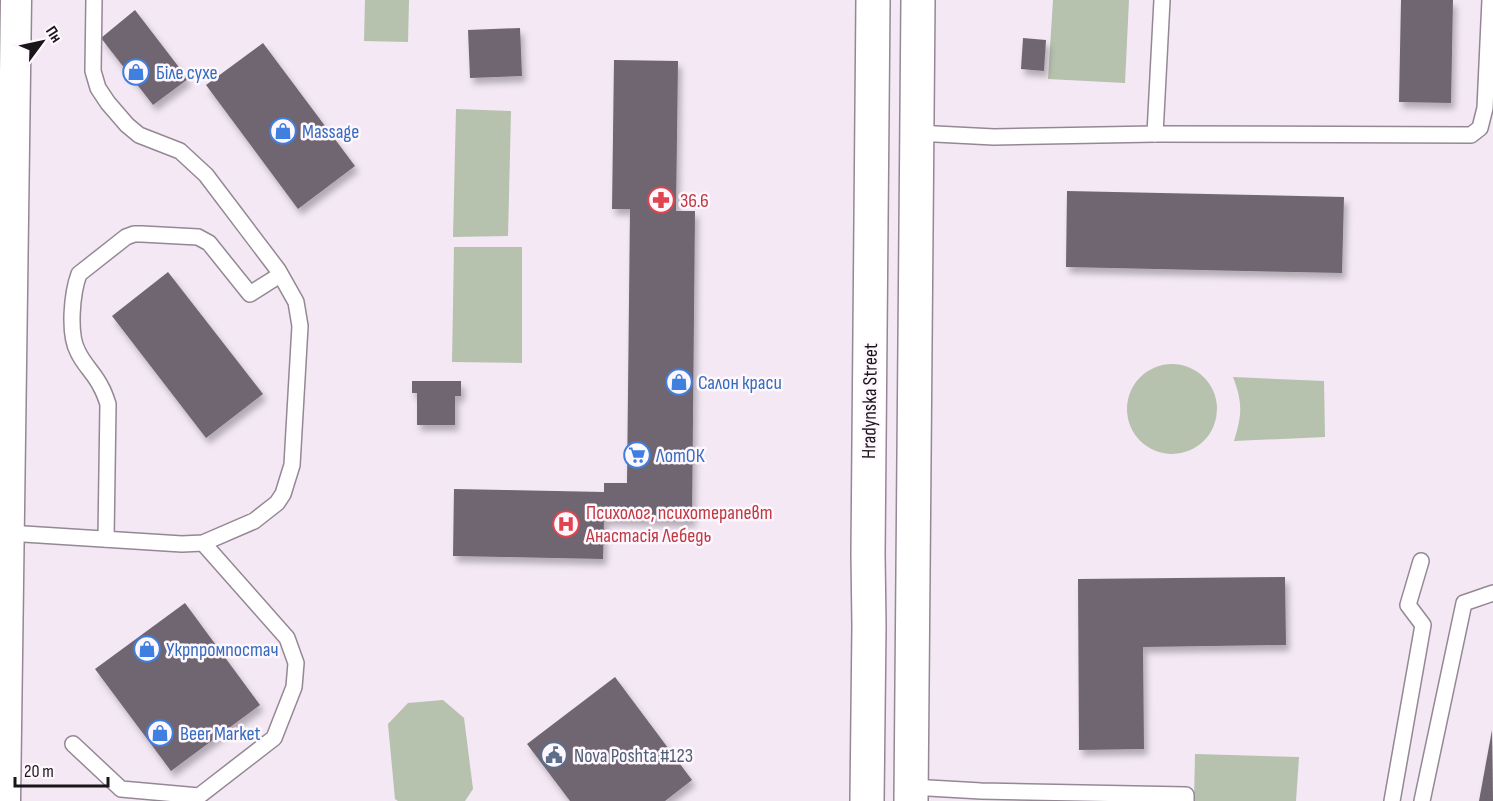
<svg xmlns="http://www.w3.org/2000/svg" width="1493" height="801" font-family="'Sofia Sans Condensed',sans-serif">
	<defs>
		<filter id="shadow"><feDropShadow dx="3.5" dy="6" stdDeviation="3" flood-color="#0004"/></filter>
	</defs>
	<rect width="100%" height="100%" fill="#f3e8f4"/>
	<g fill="#b6c1ae">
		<polygon points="365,0 409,0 408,42 364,41"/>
		<polygon points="1053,0 1129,0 1125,83 1048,79"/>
		<polygon points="456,109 511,111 508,236 453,237"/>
		<polygon points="454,247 522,247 522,363 452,362"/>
		<circle cx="1172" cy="409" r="45"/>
		<path d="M1233 377 1324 381 1325 437 1234 441C1242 415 1243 403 1233 377Z"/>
		<polygon points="443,700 464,718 473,789 465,801 398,801 395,799 388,724 408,703"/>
		<polygon points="1195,754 1299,757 1296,801 1194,801"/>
	</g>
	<g fill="#706671" filter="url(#shadow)">
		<polygon points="1401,0 1453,0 1451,103 1399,102"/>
		<polygon points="135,10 188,79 153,105 101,38"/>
		<polygon points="520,28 522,76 470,78 468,30"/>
		<polygon points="1023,38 1046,40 1044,71 1021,69"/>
		<polygon points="263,43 355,166 298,209 206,85"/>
		<polygon points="614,60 678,61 676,211 695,211 692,521 604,519 603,559 453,556 454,489 604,492 604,483 627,483 630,209 612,209"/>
		<polygon points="1067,191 1344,197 1342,273 1066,267"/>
		<polygon points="168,272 263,394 206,438 112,316"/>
		<polygon points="412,381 461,381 461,396 455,396 455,425 417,425 417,393 412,393"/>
		<polygon points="1285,577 1286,645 1143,647 1144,749 1079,750 1078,579"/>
		<polygon points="185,603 260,705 171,771 95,669"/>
		<polygon points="615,677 692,780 665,801 570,801 527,744"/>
		<polygon points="1492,730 1493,801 1479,801"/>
	</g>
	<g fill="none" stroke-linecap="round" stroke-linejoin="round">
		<g stroke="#938894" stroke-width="18">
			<g id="service">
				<polyline points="916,133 994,137 1155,134 1471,135 1480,128 1485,108 1490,0"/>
				<polyline points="1155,134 1162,0"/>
				<polyline points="8,533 182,544 203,543 254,521 277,503 283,494 292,465 300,326 296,302 278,270 206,175 180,151 139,135 127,125 108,103 98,88 93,71 94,0"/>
				<path d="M106 539 108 404C106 398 104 392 101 387 95 374 84 365 78 352 68 334 72 293 79 274L126 237 134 234H142L198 237 209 243 250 294 280 275"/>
				<polyline points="73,744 121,789 199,796 274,738 294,687 296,663 287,638 203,543"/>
				<polyline points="911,787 981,791 1186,795 1186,801"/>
				<polyline points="1392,801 1423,625 1408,605 1421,561"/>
				<polyline points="1422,801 1464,603 1493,593"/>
			</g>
		</g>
		<g stroke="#938894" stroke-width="33">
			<polyline id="minor" points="5,801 16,0"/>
		</g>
		<g stroke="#938894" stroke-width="36">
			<g id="tertiary">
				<polyline points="867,801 869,626 868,554 873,0"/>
				<polyline points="911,801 918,0"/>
			</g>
		</g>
		<use href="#service" stroke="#fff" stroke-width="15"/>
		<use href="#minor" stroke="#fff" stroke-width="30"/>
		<use href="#tertiary" stroke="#fff" stroke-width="33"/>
	</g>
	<defs>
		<g id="shop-ring" transform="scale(1.35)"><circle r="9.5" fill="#fef7fe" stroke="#3f7fe0" stroke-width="1.5"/><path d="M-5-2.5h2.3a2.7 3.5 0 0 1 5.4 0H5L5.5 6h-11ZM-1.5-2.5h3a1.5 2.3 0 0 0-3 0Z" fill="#3f7fe0"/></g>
		<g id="pharmacy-ring" transform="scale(1.35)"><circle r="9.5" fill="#fef7fe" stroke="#e0444e" stroke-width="1.5"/><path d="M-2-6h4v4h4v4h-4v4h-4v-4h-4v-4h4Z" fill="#e0444e"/></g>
		<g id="supermarket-ring" transform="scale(1.35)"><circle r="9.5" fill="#fef7fe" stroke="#3f7fe0" stroke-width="1.5"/><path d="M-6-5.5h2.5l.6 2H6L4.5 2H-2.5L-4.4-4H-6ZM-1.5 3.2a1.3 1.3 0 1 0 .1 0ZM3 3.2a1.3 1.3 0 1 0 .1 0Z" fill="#3f7fe0"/></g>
		<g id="hospital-ring" transform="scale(1.35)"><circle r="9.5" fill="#fef7fe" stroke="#e0444e" stroke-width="1.5"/><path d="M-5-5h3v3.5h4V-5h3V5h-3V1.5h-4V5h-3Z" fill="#e0444e"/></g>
		<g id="civic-ring" transform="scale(1.35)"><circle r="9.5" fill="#fef7fe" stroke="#5c6f8a" stroke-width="1.5"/><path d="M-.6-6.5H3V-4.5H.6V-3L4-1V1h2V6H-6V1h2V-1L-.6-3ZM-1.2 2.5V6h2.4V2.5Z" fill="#5c6f8a"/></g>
	</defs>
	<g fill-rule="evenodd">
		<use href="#shop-ring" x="136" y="72"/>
		<use href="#shop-ring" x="283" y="131"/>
		<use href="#pharmacy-ring" x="661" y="200"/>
		<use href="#shop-ring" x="679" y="382"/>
		<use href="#supermarket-ring" x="637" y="455"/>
		<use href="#hospital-ring" x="566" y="524"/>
		<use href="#shop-ring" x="147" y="649"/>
		<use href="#shop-ring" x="160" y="733"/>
		<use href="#civic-ring" x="554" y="755"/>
	</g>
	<g text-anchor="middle" stroke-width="5" stroke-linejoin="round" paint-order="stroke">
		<g font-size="20" fill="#366cbe" stroke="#fef7fe" text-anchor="start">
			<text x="156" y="79">Біле сухе</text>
			<text x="302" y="138">Massage</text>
			<text x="698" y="389">Салон краси</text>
			<text x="656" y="462">ЛотОК</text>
			<text x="166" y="656">Укрпромпостач</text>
			<text x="180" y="740">Beer Market</text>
		</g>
		<g font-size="20" fill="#be3a42" stroke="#fef7fe" text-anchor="start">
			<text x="680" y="207">36.6</text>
			<text x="586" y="519">Психолог, психотерапевт<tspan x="586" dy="23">Анастасія Лебедь</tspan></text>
		</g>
		<g font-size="20" fill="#191519" stroke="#fef7fe">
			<text transform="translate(869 401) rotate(-89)" y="7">Hradynska Street</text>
		</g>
		<g font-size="20" fill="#4e5e75" stroke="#fef7fe" text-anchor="start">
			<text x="574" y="762">Nova Poshta #123</text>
		</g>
	</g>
	<g transform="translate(42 42) rotate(57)" stroke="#fef7fe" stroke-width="4.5" paint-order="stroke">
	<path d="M0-4.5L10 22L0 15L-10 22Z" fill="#191519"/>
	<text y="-9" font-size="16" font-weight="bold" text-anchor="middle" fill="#191519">Пн</text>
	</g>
	<path d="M15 777v9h93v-9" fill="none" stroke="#191519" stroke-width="3"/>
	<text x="24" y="777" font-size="18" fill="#191519" stroke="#fef7fe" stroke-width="4.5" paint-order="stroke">20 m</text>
</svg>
